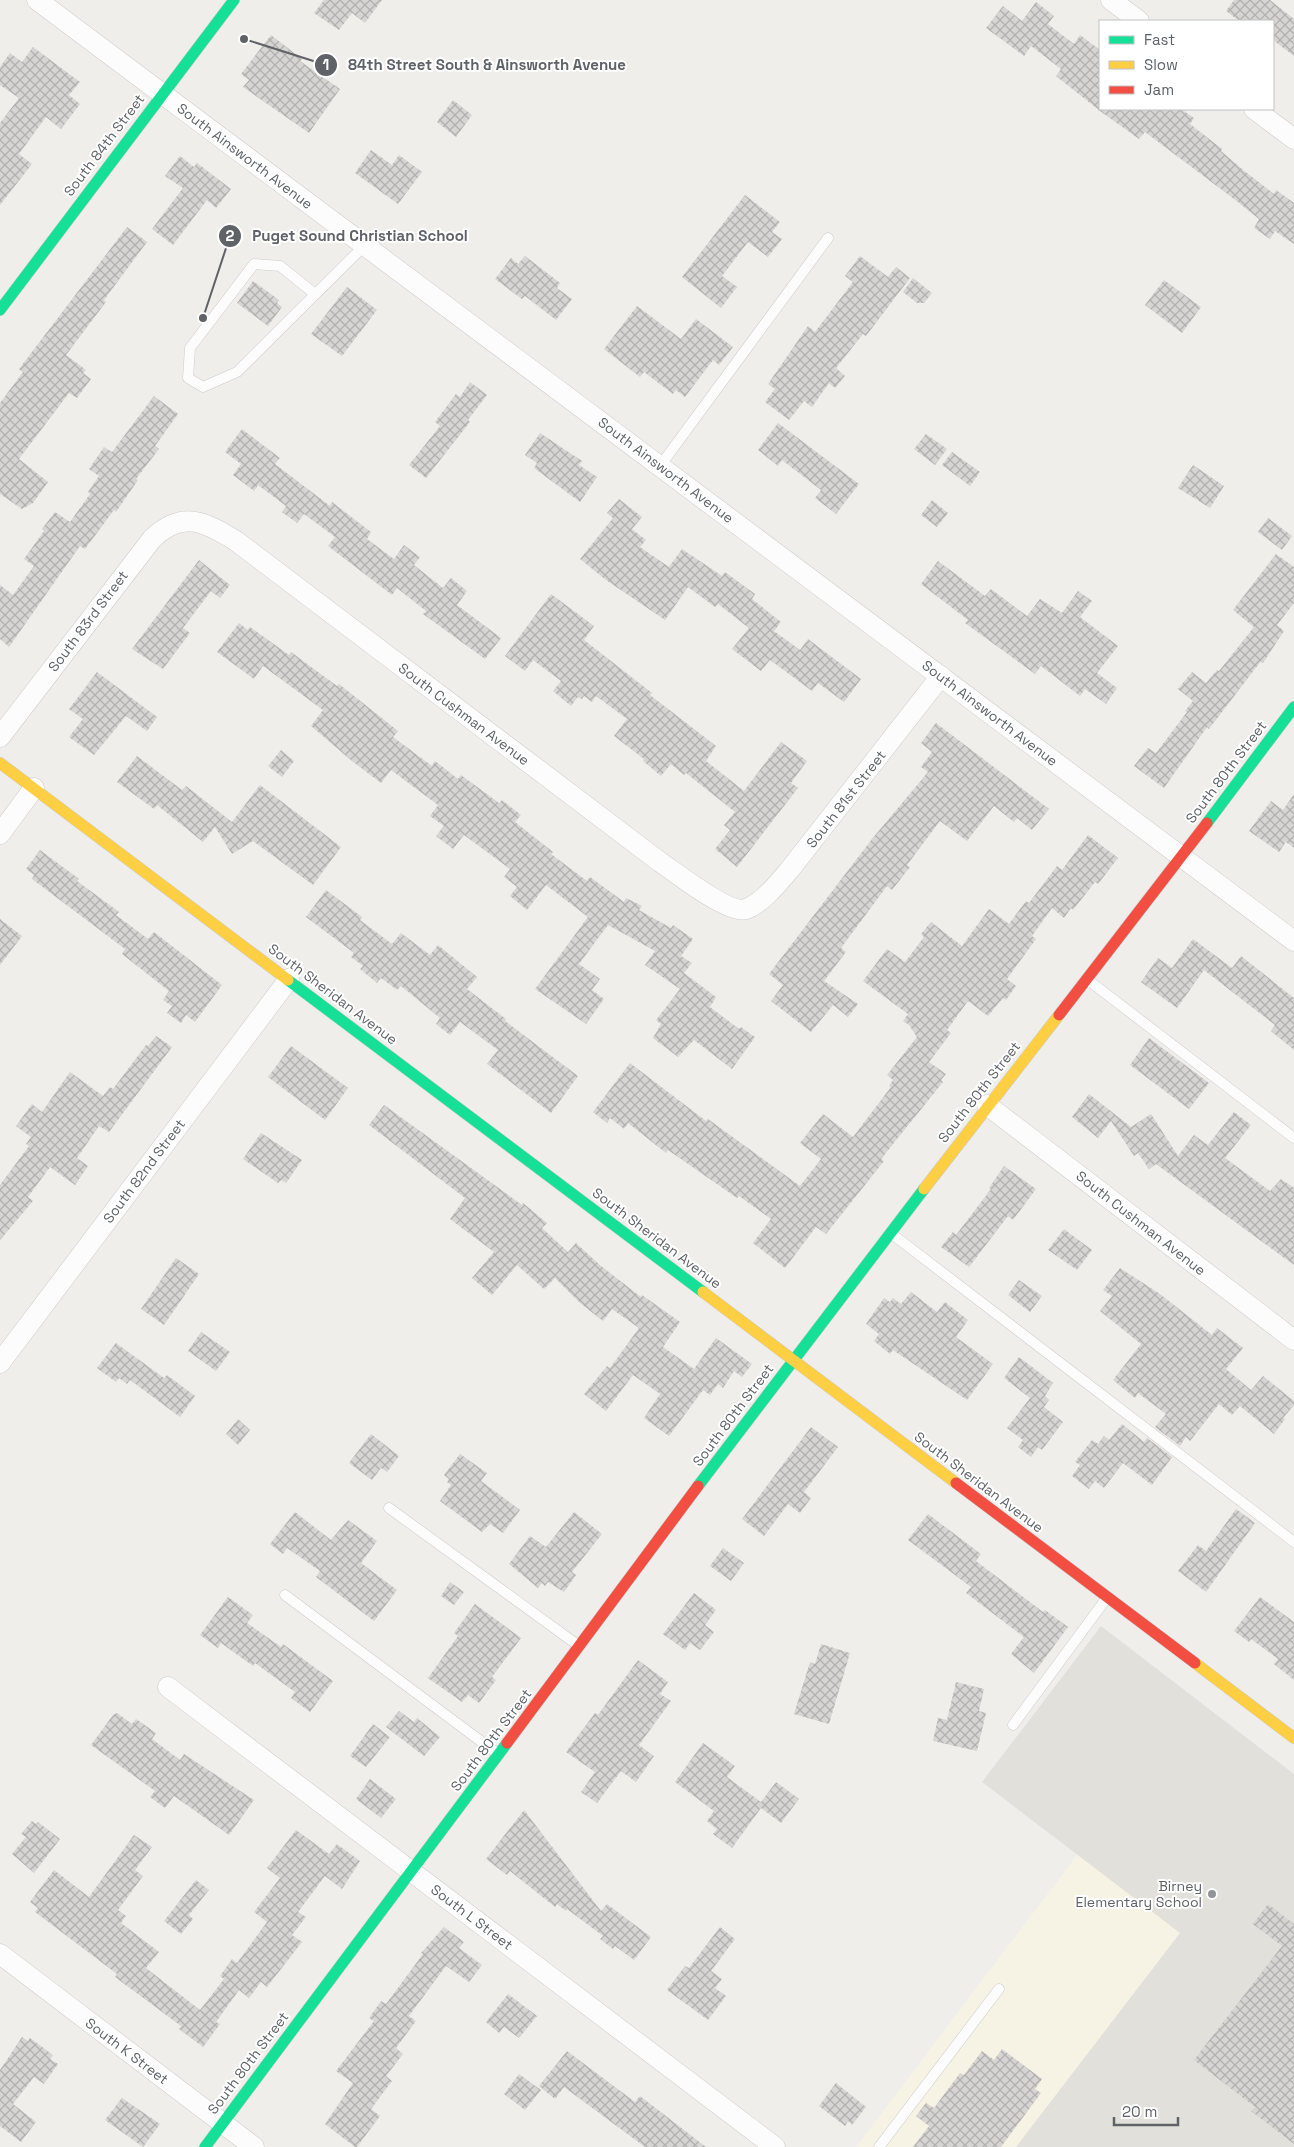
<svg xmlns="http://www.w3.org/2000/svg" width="1294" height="2147" font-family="'Space Grotesk',sans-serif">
	<defs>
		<pattern id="building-cross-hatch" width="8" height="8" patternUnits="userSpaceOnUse" patternTransform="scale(1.25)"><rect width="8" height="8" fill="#d6d5d3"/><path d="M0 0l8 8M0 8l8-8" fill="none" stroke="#b1b0af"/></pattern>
	</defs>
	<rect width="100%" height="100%" fill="#efeeea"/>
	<polygon fill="#f7f3e4" points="1078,1854 1180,1933 1016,2147 856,2147"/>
	<polygon fill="#e2e0da" points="1101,1626 1294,1774 1294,2147 1016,2147 1180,1933 982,1782"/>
	<g fill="url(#building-cross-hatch)">
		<polygon points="324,0 382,0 365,23 352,13 339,30 314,13"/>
		<polygon points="1234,0 1270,0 1294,19 1294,56 1273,40 1273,21 1239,21 1226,11"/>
		<polygon points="1036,2 1054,16 1048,24 1074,44 1080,35 1100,50 1100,109 1181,109 1194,118 1190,124 1222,149 1221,151 1242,169 1274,194 1276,190 1294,203 1294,244 1275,231 1270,239 1254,228 1259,219 1234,199 1145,132 1139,139 1100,111 1056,76 1061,69 1031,46 1024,56 986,28 1003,6 1022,21"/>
		<polygon points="271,35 302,59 300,61 340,89 309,133 243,87 249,80 241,74"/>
		<polygon points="33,47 80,82 69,95 80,104 61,129 46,117 19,154 32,164 0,205 0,123 19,98 0,85 0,67 10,53 22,62"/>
		<polygon points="453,100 472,115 456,137 437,122"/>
		<polygon points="371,150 392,165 399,155 422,172 398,204 355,173"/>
		<polygon points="180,156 194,167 197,163 231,189 216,208 207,200 173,245 152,229 183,188 165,176"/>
		<polygon points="745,195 780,222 772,232 782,239 768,257 748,242 722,276 737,287 721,308 682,277"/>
		<polygon points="127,227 147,242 104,300 106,302 66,355 86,370 83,373 91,379 77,398 69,393 19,459 48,482 33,503 22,509 0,494 0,403 23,372 19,369"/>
		<polygon points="525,256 560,283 557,288 572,299 556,320 525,296 522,299 495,279 511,258 518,264"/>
		<polygon points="860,256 888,277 896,267 910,278 866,336 863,334 836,368 845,376 835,388 829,383 812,407 804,401 789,420 765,402 775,389 768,384 808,326 815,332 853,282 845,276"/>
		<polygon points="913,278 932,293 924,303 917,303 903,292"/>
		<polygon points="1164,280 1201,307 1182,333 1145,305"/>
		<polygon points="253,281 279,300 277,303 282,307 268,326 237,303"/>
		<polygon points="347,287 377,310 342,356 311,334"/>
		<polygon points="637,306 681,339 696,319 733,347 719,365 713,360 685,397 676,390 673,394 644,372 640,377 604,349"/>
		<polygon points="470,382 487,395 468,420 470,422 426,478 409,465 440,426 435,422 456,394 460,397"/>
		<polygon points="154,396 178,414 155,446 159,449 136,479 138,480 116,512 114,510 85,549 80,546 9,647 0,639 0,585 13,595 34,566 24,559 44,531 42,529 55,512 70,522 90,494 88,492 99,476 89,469 104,447 112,452"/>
		<polygon points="778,423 859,484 836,514 815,498 821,490 782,460 778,466 758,450"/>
		<polygon points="242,429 280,458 275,464 330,506 332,502 371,532 367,539 394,559 404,545 420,557 414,565 443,588 451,578 467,591 457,605 501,638 485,659 423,614 426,611 397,588 392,595 328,546 335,537 304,514 297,523 282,512 286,506 258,485 254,491 233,475 241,464 225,452"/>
		<polygon points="540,433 582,461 579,465 597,477 580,502 534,468 537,463 525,455"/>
		<polygon points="926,434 947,449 935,465 914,449"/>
		<polygon points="952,452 980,472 970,486 942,465"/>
		<polygon points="1193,465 1224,486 1210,508 1178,488"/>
		<polygon points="619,499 642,517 632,529 646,540 640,547 669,567 682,549 722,576 725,572 755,594 752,599 781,622 774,631 800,650 808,639 861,679 844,702 818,683 812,691 770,660 761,671 732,649 749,628 718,604 715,607 688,587 665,620 606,580 580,559 613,518 607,513"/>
		<polygon points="932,500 948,513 937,527 921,515"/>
		<polygon points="1268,518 1292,536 1282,550 1258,532"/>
		<polygon points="1276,554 1294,567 1294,603 1277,625 1284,631 1263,663 1261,661 1209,729 1207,727 1164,788 1134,766 1148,748 1156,753 1187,712 1185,711 1193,701 1178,689 1192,672 1206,683 1217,670 1219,671 1254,627 1233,610"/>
		<polygon points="199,560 230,585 220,598 211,591 183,628 190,633 163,669 132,649"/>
		<polygon points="938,561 985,596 991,589 1027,616 1040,599 1062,613 1078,591 1092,601 1080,617 1118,646 1097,673 1117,688 1106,704 1085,689 1080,696 1041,666 1035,674 965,623 968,620 921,584"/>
		<polygon points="551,594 594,626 584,640 652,693 650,695 716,746 706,761 744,791 781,742 807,761 791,783 798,788 737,867 715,849 730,830 724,825 735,812 686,773 684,775 671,764 661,776 643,761 644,759 614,736 627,719 596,696 592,702 584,696 582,699 578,697 571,706 553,691 561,681 533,660 525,671 505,656"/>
		<polygon points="239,623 248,630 250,627 289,655 291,652 337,686 339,684 398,731 393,737 432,766 435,761 458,779 461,775 499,803 502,800 521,815 515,822 553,852 551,854 587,881 590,877 624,902 626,898 642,906 639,910 671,928 673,925 693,939 681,956 692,963 684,973 716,997 710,1007 739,1029 741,1027 755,1037 732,1069 694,1040 678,1057 653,1038 661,1024 656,1020 680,989 645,965 655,951 608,925 579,964 600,979 592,990 604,999 586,1024 535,989 588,917 546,885 527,910 510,896 517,887 504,877 510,869 464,835 453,849 436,836 444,826 430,816 438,805 391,770 381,783 352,761 311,726 323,710 263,666 254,679 217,652"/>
		<polygon points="97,672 157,717 147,731 126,716 94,755 69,737 83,719 69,709"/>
		<polygon points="936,723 1049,809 1032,830 1017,818 1014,822 994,806 967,841 940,821 907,865 910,867 892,890 887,886 841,948 846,952 824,981 858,1004 848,1017 833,1005 811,1032 771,1001 783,985 769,974 872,839 928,772 921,767 932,752 921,743"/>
		<polygon points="281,750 294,761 282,777 268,766"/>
		<polygon points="137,756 182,790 186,786 232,822 260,785 341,847 313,885 253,841 232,854 215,827 203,842 157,805 154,809 117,782"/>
		<polygon points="1294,794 1294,848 1286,842 1279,852 1249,831 1271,801 1283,810"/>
		<polygon points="1088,835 1118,858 1098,884 1095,882 1073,910 1071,908 1064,918 1052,908 1032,936 1036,939 1007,979 1016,986 1006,1000 1003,998 988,1016 968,1001 947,1030 951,1033 929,1062 946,1074 941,1080 943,1082 881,1159 884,1161 826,1234 816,1227 785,1268 753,1243 771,1219 739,1196 737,1198 668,1150 666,1153 628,1123 624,1129 610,1118 607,1123 593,1112 630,1063 706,1121 708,1119 800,1186 821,1159 800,1143 823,1114 853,1137 891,1087 889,1086 893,1080 887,1075 917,1037 909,1025 903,1021 908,1014 863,981 887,949 905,962 924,937 921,934 931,922 962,946 989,909 1009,924 1026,901 1029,903 1057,866 1062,870"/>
		<polygon points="40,850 79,879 77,881 119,912 116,915 148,939 154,932 222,985 195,1022 186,1015 181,1023 167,1013 172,1006 163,1000 169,991 122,954 125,949 32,879 34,875 26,869"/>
		<polygon points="326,890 362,917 360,920 392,944 401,933 430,955 438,945 477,977 467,989 506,1019 505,1021 578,1076 551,1113 487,1064 498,1050 460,1022 450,1035 436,1024 440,1018 401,986 397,990 381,978 377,983 360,969 363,966 351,957 354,953 306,917"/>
		<polygon points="0,919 22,936 0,965"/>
		<polygon points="1193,939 1232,968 1241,956 1294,998 1294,1050 1271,1031 1275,1025 1204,970 1177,1008 1141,982 1158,958 1172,968"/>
		<polygon points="156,1036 172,1047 109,1132 99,1126 77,1158 88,1166 75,1185 50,1167 28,1197 33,1201 0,1240 0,1185 29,1146 26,1144 31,1137 16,1126 32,1104 42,1112 70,1072 103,1096 110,1087 113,1089 146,1045 148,1046"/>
		<polygon points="1149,1038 1209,1083 1189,1109 1130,1065"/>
		<polygon points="291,1046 348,1088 325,1120 268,1077"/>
		<polygon points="1089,1094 1131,1127 1151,1114 1178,1156 1194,1135 1208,1145 1234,1112 1251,1125 1225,1158 1270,1191 1281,1179 1294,1188 1294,1265 1156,1164 1149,1169 1138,1153 1134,1156 1111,1121 1098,1138 1072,1117"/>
		<polygon points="384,1105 522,1205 523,1203 547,1223 542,1228 568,1252 576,1243 601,1266 641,1297 642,1295 680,1322 663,1347 694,1369 716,1338 752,1364 742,1377 734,1371 723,1388 718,1384 710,1395 703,1390 669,1436 644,1418 660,1394 633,1375 606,1411 584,1394 607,1366 610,1368 639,1328 612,1309 603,1321 580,1303 555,1278 544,1289 517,1265 492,1295 472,1278 494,1252 450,1219 465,1198 369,1125"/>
		<polygon points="261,1133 302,1160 286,1183 281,1180 278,1183 243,1159"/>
		<polygon points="1004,1166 1036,1189 1013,1220 1008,1216 969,1267 941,1247 953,1232 956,1235 991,1189 989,1188"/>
		<polygon points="1064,1229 1092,1250 1077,1270 1048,1250"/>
		<polygon points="176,1258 199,1274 164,1325 141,1309"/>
		<polygon points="1120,1268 1160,1294 1212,1335 1217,1328 1243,1348 1226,1369 1251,1390 1263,1376 1294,1401 1294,1405 1283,1418 1285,1419 1274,1434 1240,1406 1232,1415 1219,1404 1190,1441 1186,1437 1180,1446 1155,1427 1166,1414 1138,1393 1135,1398 1113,1380 1141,1344 1100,1311 1112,1296 1103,1290"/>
		<polygon points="1019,1280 1042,1296 1030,1312 1008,1295"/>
		<polygon points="911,1292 937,1312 945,1302 968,1320 956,1337 993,1364 967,1400 893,1350 890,1354 874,1341 879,1334 866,1324 884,1298 890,1302 893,1298 901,1304"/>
		<polygon points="201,1332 230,1352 216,1371 188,1351"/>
		<polygon points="116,1343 164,1378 167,1375 195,1396 180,1417 130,1380 127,1384 119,1378 116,1382 97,1368"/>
		<polygon points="1019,1357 1053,1383 1045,1396 1049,1400 1044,1407 1063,1422 1042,1450 1038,1447 1031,1457 1018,1447 1023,1440 1007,1428 1030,1398 1004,1378"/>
		<polygon points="238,1419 250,1430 238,1445 226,1434"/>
		<polygon points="1122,1424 1144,1442 1147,1438 1172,1457 1152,1485 1123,1463 1104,1488 1095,1481 1089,1489 1072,1476 1080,1465 1075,1462 1092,1440 1098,1444 1104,1436 1109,1440"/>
		<polygon points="811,1427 838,1447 804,1492 811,1498 800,1513 788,1504 764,1536 742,1519"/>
		<polygon points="371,1434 399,1456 387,1472 381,1468 372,1480 349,1463"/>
		<polygon points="460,1454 487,1473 481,1481 520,1510 503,1533 490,1524 482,1532 440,1501 451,1485 447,1482 449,1479 444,1475"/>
		<polygon points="1236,1509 1255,1523 1206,1592 1178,1571 1198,1545 1206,1551"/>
		<polygon points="295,1512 331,1540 348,1520 377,1541 361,1563 397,1590 374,1621 316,1577 320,1571 287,1548 283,1554 270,1544"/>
		<polygon points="574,1512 602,1534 572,1572 576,1575 564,1592 548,1582 545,1586 542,1583 538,1588 509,1564 530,1536 546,1547"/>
		<polygon points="928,1514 981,1554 976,1561 1043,1612 1045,1610 1068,1627 1034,1673 1011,1654 1024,1637 966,1593 971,1587 908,1540"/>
		<polygon points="723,1548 744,1563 731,1581 710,1566"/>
		<polygon points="450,1582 464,1592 454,1605 441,1596"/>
		<polygon points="694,1593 716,1610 705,1625 714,1632 700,1650 690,1643 685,1650 663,1634"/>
		<polygon points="228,1597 253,1615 247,1623 281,1647 283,1644 333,1681 310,1712 291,1698 295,1692 255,1663 253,1666 221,1643 218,1648 200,1635"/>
		<polygon points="1260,1597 1294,1622 1294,1680 1274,1664 1278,1659 1251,1639 1249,1642 1234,1631"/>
		<polygon points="475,1604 521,1638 492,1677 496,1680 479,1703 468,1695 462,1702 428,1678 458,1636 454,1633"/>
		<polygon points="821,1644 850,1653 829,1724 794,1714 810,1662 815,1664"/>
		<polygon points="638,1660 668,1682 660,1694 671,1701 639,1745 654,1756 636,1782 621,1771 597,1803 581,1792 595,1772 566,1752 595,1713 598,1715"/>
		<polygon points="956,1682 984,1689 979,1711 986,1713 977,1751 933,1741 938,1718 947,1720"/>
		<polygon points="399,1711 414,1722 417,1718 440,1737 424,1756 386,1727"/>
		<polygon points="117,1713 132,1724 136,1719 156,1733 152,1739 180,1760 184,1754 254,1800 229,1835 174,1796 165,1808 150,1797 155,1791 91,1745 113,1715"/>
		<polygon points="373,1724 390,1737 366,1767 350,1756"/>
		<polygon points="703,1743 735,1766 727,1777 761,1802 776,1782 799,1799 781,1823 761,1808 732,1848 713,1834 717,1829 707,1821 714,1811 675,1782"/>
		<polygon points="370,1779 396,1799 381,1818 356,1799"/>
		<polygon points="524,1810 601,1911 607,1904 651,1937 634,1960 615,1946 613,1949 600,1939 603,1936 567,1909 566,1911 557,1904 555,1907 510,1871 507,1875 486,1859"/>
		<polygon points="32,1821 36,1824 38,1822 60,1839 34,1873 12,1854 26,1837 21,1834"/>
		<polygon points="296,1830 329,1854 337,1844 360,1861 342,1889 325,1876 298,1912 306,1917 292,1935 302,1942 267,1987 261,1982 249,1998 239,1990 216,2022 220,2024 203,2047 179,2029 181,2026 115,1977 117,1974 35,1912 38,1908 30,1902 54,1870 89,1897 134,1835 152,1847 135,1870 143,1876 118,1910 126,1916 121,1923 159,1952 146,1968 200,2010 224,1979 220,1976 232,1959 237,1963 267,1922 254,1912 280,1878 267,1868"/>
		<polygon points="196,1880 209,1890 189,1915 193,1919 181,1934 164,1921"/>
		<polygon points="1268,1904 1294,1924 1294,2144 1251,2111 1255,2107 1194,2060 1282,1946 1253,1924"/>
		<polygon points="444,1927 464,1942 459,1948 482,1965 469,1982 446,1966 409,2016 416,2021 396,2048 403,2054 386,2076 392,2081 371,2109 380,2116 357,2147 355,2147 325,2124 353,2083 336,2071 374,2021 369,2018 381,2001 386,2004 423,1954 421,1953"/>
		<polygon points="720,1927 735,1939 711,1971 722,1979 715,1988 726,1996 708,2020 667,1990 685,1966 689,1968"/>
		<polygon points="508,1994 537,2016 519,2038 504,2027 499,2033 486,2022"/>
		<polygon points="22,2037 28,2041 30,2038 53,2055 50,2059 58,2064 44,2084 34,2077 13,2104 36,2122 21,2142 0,2126 0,2070"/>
		<polygon points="1002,2049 1042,2079 1035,2089 1041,2093 1001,2147 913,2147 929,2126 916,2116 926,2103 934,2108 960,2073 964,2075 982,2051 994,2060"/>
		<polygon points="567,2051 635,2102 640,2096 706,2147 645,2147 564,2087 555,2099 539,2086"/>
		<polygon points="519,2074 541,2090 525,2110 504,2094"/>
		<polygon points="836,2083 866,2107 852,2125 848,2121 845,2126 819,2106"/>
		<polygon points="122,2098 160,2124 143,2147 105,2120"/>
	</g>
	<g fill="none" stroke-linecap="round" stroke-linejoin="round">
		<g stroke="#cbcccc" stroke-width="11">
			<g id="lane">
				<polyline points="315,294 280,266 254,264 190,348 188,378 203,387 237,372 364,246"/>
				<polyline points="660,466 828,238"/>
				<polyline points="1088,980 1294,1138"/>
				<polyline points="892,1234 1294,1542"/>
				<polyline points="389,1508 579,1646"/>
				<polyline points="285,1595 498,1754"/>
				<polyline points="1013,1725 1106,1599"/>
				<polyline points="879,2147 999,1989"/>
			</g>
		</g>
		<g stroke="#cbcccc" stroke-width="21">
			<g id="street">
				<polyline points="37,0 1294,941"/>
				<polyline points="1111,0 1139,21"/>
				<polyline points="1254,109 1294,139"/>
				<path d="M0 737 152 539C182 510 204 521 236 541L660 862C675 872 729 915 746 909 763 903 779 882 791 868L941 676"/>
				<polyline points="0,834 34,788"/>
				<polyline points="987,1105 1294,1340"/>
				<polyline points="0,1363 289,979"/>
				<polyline points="168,1687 775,2147"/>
				<polyline points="0,1954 254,2147"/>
			</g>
		</g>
		<g stroke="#cacacb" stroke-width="12">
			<g id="fast">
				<polyline points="0,310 234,0"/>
				<polyline points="1207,823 1294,707"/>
				<polyline points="288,980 703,1292"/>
				<polyline points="698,1486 924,1189"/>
				<polyline points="205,2147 507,1743"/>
			</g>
		</g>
		<g stroke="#cacacb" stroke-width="12">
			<g id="slow">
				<polyline points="0,763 288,980"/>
				<polyline points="924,1189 1059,1015"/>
				<polyline points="703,1292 956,1483"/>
				<polyline points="1195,1663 1294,1738"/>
			</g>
		</g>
		<g stroke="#cacacb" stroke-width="12">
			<g id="jam">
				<polyline points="1059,1015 1207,823"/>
				<polyline points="956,1483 1195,1663"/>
				<polyline points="507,1743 698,1486"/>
			</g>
		</g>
		<use href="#lane" stroke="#fdfcfc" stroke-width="10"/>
		<use href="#street" stroke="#fdfcfc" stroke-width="20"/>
		<use href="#fast" stroke="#16e098" stroke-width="11"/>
		<use href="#slow" stroke="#ffcf43" stroke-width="11"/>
		<use href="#jam" stroke="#f24e42" stroke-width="11"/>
	</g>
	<circle fill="#919496" stroke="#fff" stroke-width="2" cx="1212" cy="1894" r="5"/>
	<g text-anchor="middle" stroke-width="4" stroke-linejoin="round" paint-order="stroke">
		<g font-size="14" fill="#5f6368" stroke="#fff">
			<text transform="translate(104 145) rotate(-53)" y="5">South 84th Street</text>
			<text transform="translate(245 156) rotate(37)" y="5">South Ainsworth Avenue</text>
			<text transform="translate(666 470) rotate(37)" y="5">South Ainsworth Avenue</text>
			<text transform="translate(88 621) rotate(-53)" y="5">South 83rd Street</text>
			<text transform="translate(990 713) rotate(37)" y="5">South Ainsworth Avenue</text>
			<text transform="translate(464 714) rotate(37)" y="5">South Cushman Avenue</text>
			<text transform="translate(1226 772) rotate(-53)" y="5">South 80th Street</text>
			<text transform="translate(846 799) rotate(-52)" y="5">South 81st Street</text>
			<text transform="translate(333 994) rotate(37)" y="5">South Sheridan Avenue</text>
			<text transform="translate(979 1092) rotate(-52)" y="5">South 80th Street</text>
			<text transform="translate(144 1171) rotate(-53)" y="5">South 82nd Street</text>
			<text transform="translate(1141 1223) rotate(38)" y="5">South Cushman Avenue</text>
			<text transform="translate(657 1238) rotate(37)" y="5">South Sheridan Avenue</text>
			<text transform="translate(733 1415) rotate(-53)" y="5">South 80th Street</text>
			<text transform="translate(979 1482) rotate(37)" y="5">South Sheridan Avenue</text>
			<text transform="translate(491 1740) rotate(-53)" y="5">South 80th Street</text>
			<text transform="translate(472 1917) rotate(37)" y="5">South L Street</text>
			<text transform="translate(127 2051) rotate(37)" y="5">South K Street</text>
			<text transform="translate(248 2063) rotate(-53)" y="5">South 80th Street</text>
		</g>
		<g font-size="14" fill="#5f6368" stroke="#fff" text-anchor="end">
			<text x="1202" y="1891">Birney<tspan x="1202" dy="16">Elementary School</tspan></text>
		</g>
	</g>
	<path fill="none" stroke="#5f6368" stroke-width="2" d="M244 39L326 65M203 318L230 236"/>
	<g fill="#5f6368" stroke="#fff" stroke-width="2">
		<circle cx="244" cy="39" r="5"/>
		<circle cx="203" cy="318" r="5"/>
		<circle cx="326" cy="65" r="12"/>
		<circle cx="230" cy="236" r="12"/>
	</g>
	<g font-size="15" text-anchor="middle" font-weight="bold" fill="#fff">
		<text x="326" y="70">1</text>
		<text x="230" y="241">2</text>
	</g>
	<g font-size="15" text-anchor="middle" font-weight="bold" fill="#5f6368" stroke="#fff" stroke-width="4" stroke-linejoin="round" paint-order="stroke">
		<text x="487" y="70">84th Street South &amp; Ainsworth Avenue</text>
		<text x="360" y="241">Puget Sound Christian School</text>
	</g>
	<rect x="1099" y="20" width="175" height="90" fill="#ffffff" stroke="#bfc1c3"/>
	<rect x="1109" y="36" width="25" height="8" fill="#16e098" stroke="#bfc1c3"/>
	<text x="1144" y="45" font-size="15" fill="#5f6368">Fast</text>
	<rect x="1109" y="61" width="25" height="8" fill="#ffcf43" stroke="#bfc1c3"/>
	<text x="1144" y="70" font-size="15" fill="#5f6368">Slow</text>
	<rect x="1109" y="86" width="25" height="8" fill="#f24e42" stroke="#bfc1c3"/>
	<text x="1144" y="95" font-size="15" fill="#5f6368">Jam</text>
	<path d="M1114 2117v8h64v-8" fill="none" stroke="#5f6368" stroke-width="2.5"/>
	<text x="1122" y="2117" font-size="15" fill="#5f6368" stroke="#ffffff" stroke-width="4" paint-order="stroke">20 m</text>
</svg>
